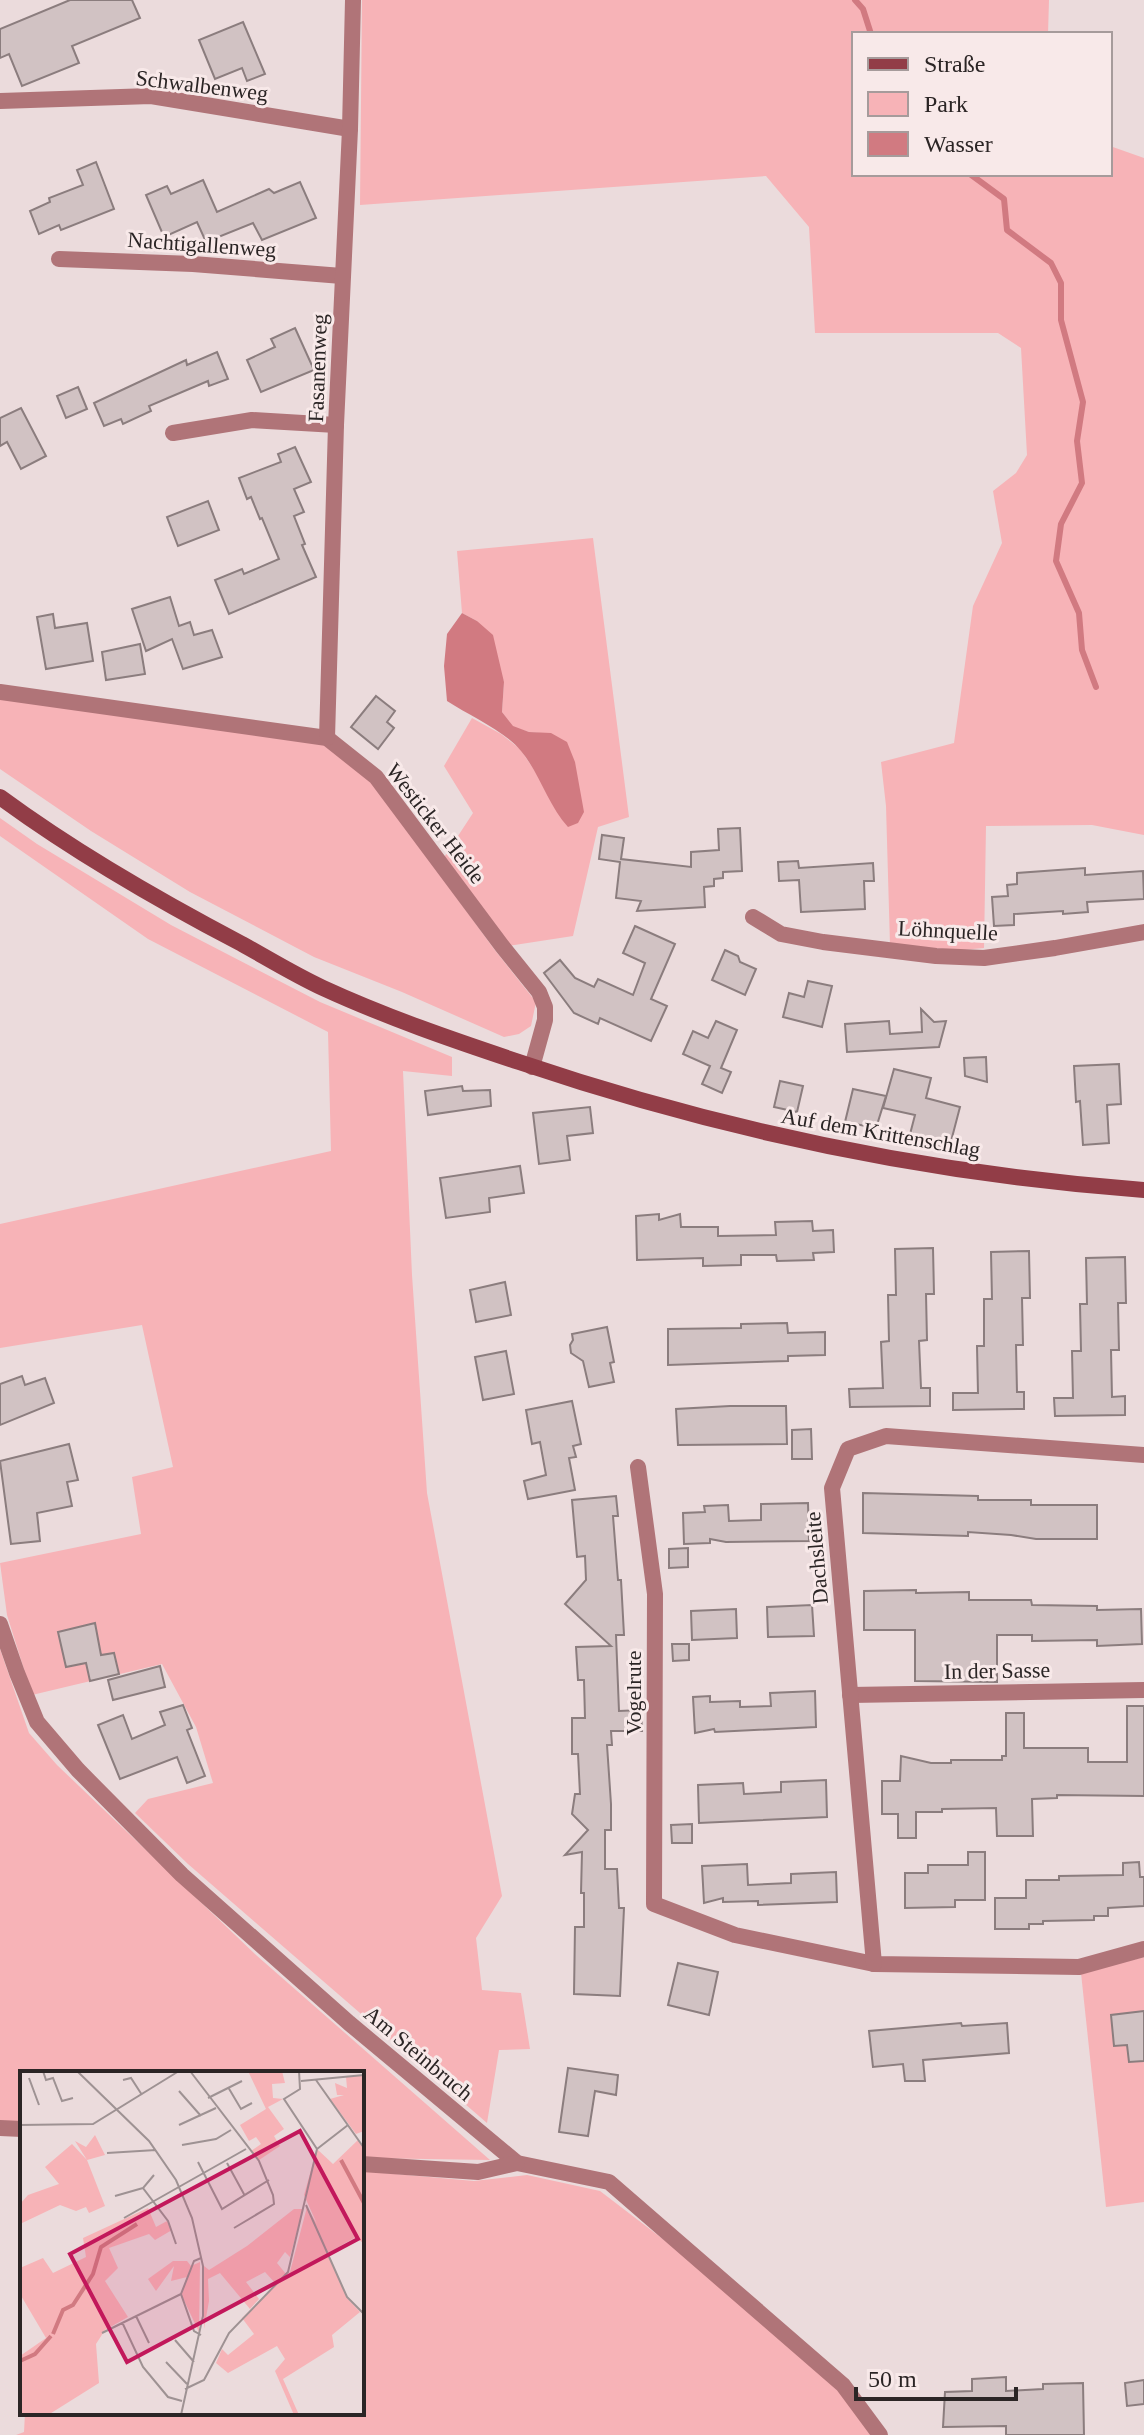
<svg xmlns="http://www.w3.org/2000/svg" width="1144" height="2435" font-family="Georgia,serif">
	<rect width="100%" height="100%" fill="#ebdbdc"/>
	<g fill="#f7b3b7">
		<polygon points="362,0 1049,0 1048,34 854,34 854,174 1110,174 1110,146 1144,158 1144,835 1092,825 986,826 984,948 961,950 890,945 886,806 881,762 954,743 973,606 1002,543 993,491 1016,473 1027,455 1021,348 998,333 815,333 809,227 766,176 360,205"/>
		<polygon points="593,538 629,817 598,827 573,936 508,946 441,862 473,813 444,766 472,718 501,734 520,749 541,780 551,734 529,732 513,727 502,712 504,682 477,621 462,613 457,551"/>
		<polygon points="0,696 325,743 372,781 494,949 536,1002 531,1026 519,1034 504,1037 402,992 314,957 190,892 91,831 0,769"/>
		<polygon points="0,818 37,844 171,925 320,1002 452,1057 452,1076 403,1071 412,1275 427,1493 502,1896 476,1938 482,1990 521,1993 530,2049 499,2050 487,2123 188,1864 135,1813 148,1799 213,1783 196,1727 162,1664 32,1695 7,1615 0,1563 141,1534 132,1477 173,1467 142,1325 0,1348 0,1224 331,1151 328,1032 148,939 0,836"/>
		<polygon points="0,1649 29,1733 57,1765 256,1955 490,2160 362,2158 362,2073 22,2073 22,2127 0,2125"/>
		<polygon points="1144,1957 1144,2202 1106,2207 1081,1973"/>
		<polygon points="362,2171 474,2181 527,2175 600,2191 723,2285 840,2386 875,2435 16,2435 24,2432 25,2413 362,2413"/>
	</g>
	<path fill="#d17a81" d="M462 613 477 621 493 635 504 682 502 712 513 726 529 732 551 733 567 742 575 762 584 812 578 823 568 827C548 805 540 774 521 751 505 731 470 716 447 701L444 666 447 634Z"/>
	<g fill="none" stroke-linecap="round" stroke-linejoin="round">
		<g stroke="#d17a81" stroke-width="6">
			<polyline points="855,0 863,9 871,34"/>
			<polyline points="970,174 1004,199 1007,230 1051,263 1061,283 1061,320 1083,402 1077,441 1082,483 1061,524 1056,561 1079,613 1082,650 1096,687"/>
		</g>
	</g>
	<g fill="#d1c2c3" stroke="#8b7d7e" stroke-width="2">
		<polygon points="70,0 132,0 140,18 72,46 79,63 22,86 9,54 0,58 0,29"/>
		<polygon points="243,22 265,74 247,81 242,68 215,79 199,40"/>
		<polygon points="96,162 114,209 61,230 59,225 39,234 30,211 50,202 49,198 83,185 77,170"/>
		<polygon points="203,180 217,212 269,189 274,193 300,182 316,218 262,240 253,223 206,242 197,222 164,237 146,195 167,186 171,194"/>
		<polygon points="295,328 314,370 261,392 247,360 275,347 271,339"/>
		<polygon points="217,352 228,379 209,386 208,381 149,406 151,411 123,424 121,419 104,426 94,403 186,360 187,365"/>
		<polygon points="78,387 87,409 66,418 57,396"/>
		<polygon points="21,408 46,456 21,469 7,442 0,446 0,418"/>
		<polygon points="295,447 311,482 294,489 304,512 294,516 305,544 302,545 316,577 229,614 215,580 242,569 244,574 279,559 262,518 260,519 251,497 247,499 239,478 281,462 278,454"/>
		<polygon points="208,501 219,530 178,546 167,517"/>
		<polygon points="170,597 179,626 190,622 194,635 212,630 222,657 183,669 172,639 146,651 132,609"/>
		<polygon points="53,614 55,628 87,623 93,661 46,669 37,617"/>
		<polygon points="140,644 145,674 106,680 102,652"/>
		<polygon points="376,696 395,711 387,722 394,728 378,749 351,727"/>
		<polygon points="740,828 742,871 723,872 723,878 714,879 714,886 704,887 705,907 637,911 641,901 616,898 620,862 599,859 602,835 624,838 621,859 691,867 691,852 719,850 718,829"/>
		<polygon points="798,861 799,868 873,863 874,881 864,881 865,909 801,912 799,880 779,881 778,862"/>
		<polygon points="1085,868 1085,875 1143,871 1144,899 1087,902 1088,912 1063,914 1063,911 1014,914 1014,925 994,926 992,897 1008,896 1007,885 1017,884 1017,873"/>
		<polygon points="635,926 675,944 651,999 667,1006 651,1041 600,1018 598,1024 574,1013 544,973 560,960 575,978 594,987 598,979 633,995 645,963 623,953"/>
		<polygon points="725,950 738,956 740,962 756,969 745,995 712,980"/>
		<polygon points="808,981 832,986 822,1027 783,1017 789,993 804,997"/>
		<polygon points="921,1009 934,1022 946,1021 939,1047 847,1052 845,1024 889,1021 890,1034 922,1032"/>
		<polygon points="716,1021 737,1030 721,1068 731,1072 722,1093 702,1084 710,1066 683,1054 693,1031 708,1038"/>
		<polygon points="986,1057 987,1082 965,1076 964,1058"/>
		<polygon points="1119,1064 1121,1104 1107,1105 1109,1143 1083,1145 1080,1101 1076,1102 1074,1066"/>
		<polygon points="894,1069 931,1078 926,1098 960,1107 949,1149 909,1138 915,1115 883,1108"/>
		<polygon points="780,1081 803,1086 797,1112 774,1107"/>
		<polygon points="462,1086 463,1091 490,1090 491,1106 428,1115 425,1091"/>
		<polygon points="853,1089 886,1096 876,1128 845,1122"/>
		<polygon points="590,1107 593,1133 567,1136 570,1160 539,1164 533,1113"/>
		<polygon points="520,1166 524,1193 489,1198 490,1212 446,1218 440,1178"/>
		<polygon points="659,1214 659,1220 680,1214 681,1227 718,1227 718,1236 776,1235 775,1222 812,1221 813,1231 833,1230 834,1252 813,1253 814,1260 777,1261 776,1255 741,1255 741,1265 703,1266 703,1258 637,1260 636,1216"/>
		<polygon points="933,1248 934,1294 926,1294 927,1340 919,1341 921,1388 930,1388 930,1406 850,1407 849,1389 883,1388 881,1342 889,1341 888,1295 896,1295 895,1249"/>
		<polygon points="1029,1251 1030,1298 1022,1298 1023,1345 1016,1345 1017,1392 1024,1392 1024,1409 953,1410 953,1393 978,1393 977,1346 984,1346 984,1299 992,1299 991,1252"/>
		<polygon points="1125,1257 1126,1303 1118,1303 1119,1350 1111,1350 1112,1397 1125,1396 1125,1415 1055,1416 1054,1398 1073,1398 1072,1351 1081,1351 1080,1304 1087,1304 1086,1258"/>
		<polygon points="505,1282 511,1315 476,1322 470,1290"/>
		<polygon points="787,1323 788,1333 825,1332 825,1355 788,1356 788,1361 668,1365 668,1329 741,1328 741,1324"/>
		<polygon points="607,1327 614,1362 610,1363 614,1382 589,1387 583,1361 571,1353 570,1345 573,1340 572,1334"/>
		<polygon points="506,1351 514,1394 483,1400 475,1357"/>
		<polygon points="22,1376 25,1385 45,1378 54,1403 0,1425 0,1384"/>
		<polygon points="572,1401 581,1444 573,1446 576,1457 569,1458 575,1490 528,1499 524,1481 546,1475 540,1442 532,1444 526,1410"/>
		<polygon points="730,1406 786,1406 787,1444 678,1445 676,1409"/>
		<polygon points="811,1429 812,1459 792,1459 792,1430"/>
		<polygon points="69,1444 78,1480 67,1482 72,1506 37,1513 40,1541 11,1544 0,1461"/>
		<polygon points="863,1493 978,1496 978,1500 1031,1500 1031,1505 1097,1505 1097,1539 1036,1539 1011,1535 968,1532 968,1536 863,1533"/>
		<polygon points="616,1496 618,1516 613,1516 618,1580 621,1580 624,1635 616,1635 619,1711 641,1710 642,1731 611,1731 612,1745 607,1745 611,1804 611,1830 605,1830 605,1869 617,1869 619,1908 624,1908 620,1996 574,1994 575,1927 584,1927 584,1893 581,1893 582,1852 565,1855 588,1830 572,1814 575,1794 580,1794 578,1754 572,1754 572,1718 585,1718 584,1680 578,1680 576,1647 611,1646 565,1604 586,1580 585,1556 577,1557 572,1500"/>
		<polygon points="808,1503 809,1541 726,1542 710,1539 710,1543 684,1544 683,1513 705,1512 704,1506 728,1505 729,1521 761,1520 761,1504"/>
		<polygon points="688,1548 688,1567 669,1568 669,1549"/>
		<polygon points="916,1590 916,1593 969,1592 969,1600 1031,1600 1032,1605 1097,1606 1097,1610 1141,1609 1142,1644 1097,1646 1097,1640 1032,1641 1032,1635 997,1635 997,1682 915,1681 915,1630 864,1630 864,1591"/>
		<polygon points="812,1605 814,1636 768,1637 767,1607"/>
		<polygon points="736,1609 737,1638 692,1640 691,1611"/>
		<polygon points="95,1623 101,1655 114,1653 119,1674 90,1681 86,1663 66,1667 58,1632"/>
		<polygon points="672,1644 689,1644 689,1660 673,1661"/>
		<polygon points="160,1666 165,1687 113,1700 108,1680"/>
		<polygon points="815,1691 816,1727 715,1732 714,1729 695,1733 693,1697 710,1696 710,1702 740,1701 740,1707 771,1706 770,1693"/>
		<polygon points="183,1705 192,1728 187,1730 205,1776 187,1783 177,1757 120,1779 98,1725 123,1715 132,1739 165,1725 160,1712"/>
		<polygon points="1127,1706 1144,1706 1144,1796 1057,1795 1057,1798 1032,1799 1033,1836 997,1836 996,1808 942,1809 942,1812 916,1812 916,1838 898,1838 898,1814 882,1814 882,1781 900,1781 901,1756 931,1763 951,1763 951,1760 1002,1760 1002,1756 1006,1756 1006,1713 1024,1713 1024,1748 1088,1748 1088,1762 1127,1762"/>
		<polygon points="826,1780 827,1817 699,1823 698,1785 743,1783 744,1794 781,1792 781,1782"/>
		<polygon points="692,1824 692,1843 672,1843 671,1825"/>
		<polygon points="968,1852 985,1852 985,1900 955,1900 955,1907 905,1908 905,1873 928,1873 928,1865 968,1865"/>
		<polygon points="1139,1862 1140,1877 1144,1877 1144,1906 1108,1908 1108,1916 1094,1916 1094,1920 1043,1921 1043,1924 1029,1924 1029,1929 995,1929 995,1898 1026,1898 1026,1880 1059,1880 1059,1876 1123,1875 1123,1863"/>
		<polygon points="747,1864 748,1885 791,1883 791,1874 836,1872 837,1902 758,1905 758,1901 723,1902 723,1898 704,1903 702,1866"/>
		<polygon points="678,1963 718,1972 709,2015 668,2005"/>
		<polygon points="1144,2011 1144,2061 1129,2062 1127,2045 1114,2046 1111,2015"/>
		<polygon points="961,2023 962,2026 1007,2023 1009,2053 923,2060 925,2081 905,2081 903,2064 873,2067 869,2031"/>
		<polygon points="568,2068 618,2075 616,2095 595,2091 588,2136 559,2132"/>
		<polygon points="1006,2377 1006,2391 1043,2389 1043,2384 1083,2383 1084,2435 1006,2435 1006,2426 943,2427 945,2392 972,2391 972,2379"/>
		<polygon points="1144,2380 1144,2404 1127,2406 1125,2383"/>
	</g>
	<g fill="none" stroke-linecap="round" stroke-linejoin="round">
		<g stroke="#b07478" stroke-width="16">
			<polyline points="0,101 151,96 350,129"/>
			<polyline points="59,259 193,264 342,276"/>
			<polyline points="173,433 252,420 336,425"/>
			<polyline points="0,692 327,738 376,777 502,946 539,992 545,1007 545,1020 532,1067"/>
			<polyline points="327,738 336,425 350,129 353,0"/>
			<polyline points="753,917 781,934 823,942 936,956 984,958 1055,948 1144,932"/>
			<polyline points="638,1467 655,1594 654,1904 735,1935 874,1964 1079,1967 1144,1949"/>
			<polyline points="0,1624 17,1673 37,1722 78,1770 182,1875 349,2023 517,2163 609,2182 843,2385 880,2435"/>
			<polyline points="850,1695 1144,1690"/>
			<polyline points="874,1964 832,1488 848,1449 886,1436 1144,1455"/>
			<polyline points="0,2128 22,2129"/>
			<polyline points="362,2164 478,2172 517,2163"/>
		</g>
		<path stroke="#923d47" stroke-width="16" d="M0 797C76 853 158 900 242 944 269 959 295 975 323 988 386 1017 453 1040 519 1062 723 1131 928 1174 1144 1190"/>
	</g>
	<g text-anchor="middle" stroke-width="6" stroke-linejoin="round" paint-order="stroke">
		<g font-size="22" fill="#2b2525" stroke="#f8e9e9">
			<text transform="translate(202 85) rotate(7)" y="8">Schwalbenweg</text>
			<text transform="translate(202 244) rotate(4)" y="8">Nachtigallenweg</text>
			<text transform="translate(317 368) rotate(-88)" y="8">Fasanenweg</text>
			<text transform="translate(436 823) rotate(52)" y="8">Westicker Heide</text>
			<text transform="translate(948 930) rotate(3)" y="8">Löhnquelle</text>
			<text transform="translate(881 1132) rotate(10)" y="8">Auf dem Krittenschlag</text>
			<text transform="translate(816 1558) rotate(-95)" y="8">Dachsleite</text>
			<text transform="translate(997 1670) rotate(-1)" y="8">In der Sasse</text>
			<text transform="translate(633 1693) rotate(-90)" y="8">Vogelrute</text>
			<text transform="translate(419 2053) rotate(40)" y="8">Am Steinbruch</text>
		</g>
	</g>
	<g transform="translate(20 2071)">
		<rect width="344" height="344" fill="#ebdbdc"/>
		<path d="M228 0H262L265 12 252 13 253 27 263 28 248 36 264 58 254 65 260 75 239 89 231 80 241 73 236 66 229 70 220 54 246 38ZM344 4V60L336 63 310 28 324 24H317L315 12 327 17 326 6ZM75 64 85 84 67 89 85 135 69 142 66 136 56 140 40 134 0 153V133L8 124 39 113 25 96 52 73 67 89 55 70 66 76ZM338 69 344 78V173L336 166 308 182 327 227 340 241 312 264 314 276 263 308 279 344H274L255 300 265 288 257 275 208 302 196 292 202 278 208 284 234 263 222 247 270 201 287 136 297 153 284 124 297 78 313 93ZM128 137 136 156 147 150 152 159 135 169 129 163 89 177 98 197 85 210 108 246 85 259 76 273 79 312 28 344H0V285L26 267 0 223V197L23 187 33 202 66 186 63 167ZM274 138H283L270 186 265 181 257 192 266 203 255 212 245 201 226 211 239 228 230 238 200 202 188 208 189 230 184 258V195L189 199 227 175ZM153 190H167L171 195 180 191 179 261 161 223 167 206 151 210 154 195 136 220 128 208Z" fill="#f7b3b7"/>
		<path fill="none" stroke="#d17a81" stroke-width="4" d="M321 89 344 132M33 263 43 239 53 234 73 203 81 176 117 153M0 290 15 283 31 265"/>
		<path fill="none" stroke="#9e9293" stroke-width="2" d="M23 0 26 9 33 7 42 30 53 27M57 0 129 70 156 109 172 147 183 195V245L161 344M170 0 239 90 253 124 254 133 214 157M279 0 280 18 264 28 297 78M9 7 19 34M103 9 111 7 122 24M296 9 344 77M281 10 344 4M208 16 221 38 232 32M159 20 181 45M188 27 222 10M0 54 73 53 159 0M159 54 196 37M162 74 196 68 211 59M297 78 328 54M87 82 136 79M178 91 202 138 249 109M207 92 225 125M134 104 123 117 148 150 156 173M95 125 123 117M286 134 327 226 344 243M104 147 226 78M116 245 129 272M102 251 123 296 148 326 162 330M82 262 161 223M181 264 174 260 161 223 174 190 181 187M155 269 174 291M146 291 167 313M165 318 184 309 209 262 268 201 297 78"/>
		<path fill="#c2185b" fill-opacity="0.15" stroke="#c2185b" stroke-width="4" d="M280 60 338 168 107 291 50 183Z"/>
		<rect width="344" height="344" fill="none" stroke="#2b2525" stroke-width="4"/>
	</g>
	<rect x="852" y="32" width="260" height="144" fill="#f8e9e9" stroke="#a69b9b" stroke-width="2"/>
	<rect x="868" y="58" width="40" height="12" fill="#923d47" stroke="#a69b9b" stroke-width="2"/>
	<text x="924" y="72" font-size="24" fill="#2b2525">Straße</text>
	<rect x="868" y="92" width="40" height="24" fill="#f7b3b7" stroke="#a69b9b" stroke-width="2"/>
	<text x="924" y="112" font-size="24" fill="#2b2525">Park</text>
	<rect x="868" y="132" width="40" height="24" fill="#d17a81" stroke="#a69b9b" stroke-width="2"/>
	<text x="924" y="152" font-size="24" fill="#2b2525">Wasser</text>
	<path d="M856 2387v12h160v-12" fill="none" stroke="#2b2525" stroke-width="4"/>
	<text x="868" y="2387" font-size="24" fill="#2b2525" stroke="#f8e9e9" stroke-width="6" paint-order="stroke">50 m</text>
</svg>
